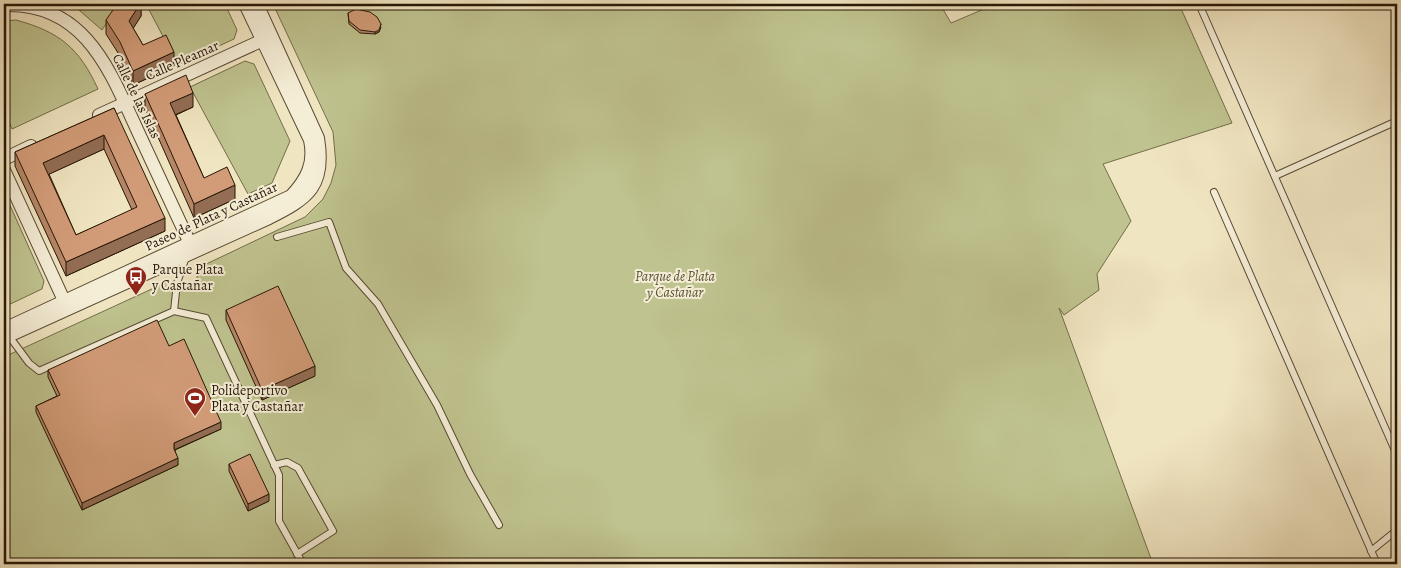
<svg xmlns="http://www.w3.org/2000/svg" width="1401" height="568" font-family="Alegreya,serif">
	<rect width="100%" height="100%" fill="#f0e5c1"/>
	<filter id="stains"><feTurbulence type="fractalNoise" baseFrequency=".004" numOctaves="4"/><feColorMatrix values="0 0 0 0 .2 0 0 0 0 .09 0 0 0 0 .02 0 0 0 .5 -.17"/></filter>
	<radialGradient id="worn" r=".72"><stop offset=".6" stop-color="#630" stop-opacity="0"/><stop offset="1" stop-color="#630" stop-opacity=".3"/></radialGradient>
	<g fill="#bfc38f" stroke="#736d4a">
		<polygon points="72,4 119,4 102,30"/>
		<polygon points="146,4 225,4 237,30 234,39 178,65"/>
		<polygon points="273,4 940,4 951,23 984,9 992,4 1179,4 1232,123 1103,164 1131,221 1097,274 1099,290 1064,315 1059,308 1153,564 4,564 4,357 167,282 191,285 196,281 200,267 305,217 323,199 331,183 336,165 333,132"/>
		<path d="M16 20C60 32 79 48 98 89L12 129 4 110V21Z"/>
		<polygon points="245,61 254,64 290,141 272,183 248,194 190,87"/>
		<polygon points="4,192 44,281 42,289 4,307"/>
	</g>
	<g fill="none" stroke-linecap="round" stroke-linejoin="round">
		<g stroke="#594a35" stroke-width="8">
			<g id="lane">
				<polyline points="1199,4 1397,455"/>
				<polyline points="1275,176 1397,121"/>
				<polyline points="1214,192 1377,564"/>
				<polyline points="277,237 329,222 346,268 378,304 437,405 470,474 499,525"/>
				<polyline points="174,311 177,283 186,257"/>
				<polyline points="9,336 29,363 39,371 174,311 206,318 279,475 279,521 303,564"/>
				<polyline points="274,465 287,462 298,468 333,531 297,554"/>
				<polyline points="1371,551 1397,530"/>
			</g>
		</g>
		<g stroke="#594a35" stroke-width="14">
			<g id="street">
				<path d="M4 5C87 2 111 74 140 136 158 174 175 212 193 250"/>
				<polyline points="99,115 263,40"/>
				<polyline points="4,159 31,146"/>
				<polyline points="4,170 67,307"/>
				<path d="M4 329 291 196C307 179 315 163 310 140L245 4"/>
				<path d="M4 338 269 218C309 198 326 186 318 138L257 4"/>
			</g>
		</g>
		<use href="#lane" stroke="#f5eed7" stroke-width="6"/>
		<use href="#street" stroke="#f5eed7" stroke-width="12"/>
	</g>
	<g fill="#b58667" stroke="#271706" fill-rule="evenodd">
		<polygon points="141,4 141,16 133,28 143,45 174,66 133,85 120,56 106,34 106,20"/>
		<polygon points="348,13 381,27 379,32 375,34 360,33 349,24"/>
		<polygon points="145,94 193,107 176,115 204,178 235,199 194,218 145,108"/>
		<path d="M114 108 165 231 66 276 15 166V152ZM104 149 132 210 76 235 49 174Z"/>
		<polygon points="226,310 315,376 262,400 226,320"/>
		<polygon points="169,346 221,429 175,450 178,465 82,510 36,412 36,406 57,396 48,377 48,370"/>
		<polygon points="229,464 269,501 248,511 229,471"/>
	</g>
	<g fill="#936d54" stroke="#271706">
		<polygon points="140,4 141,4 141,16 129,35 129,21"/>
		<polygon points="381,24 379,32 375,34 375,32"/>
		<polygon points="174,52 174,66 133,85 133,71"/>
		<polygon points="193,93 193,107 170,117 170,103"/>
		<polygon points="104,135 104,149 43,177 43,163"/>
		<polygon points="235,185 235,199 194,218 194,204"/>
		<polygon points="165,218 165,231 66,276 66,262"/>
		<polygon points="315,366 315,376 262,400 262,390"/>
		<polygon points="221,422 221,429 174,450 174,443"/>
		<polygon points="178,458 178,465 82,510 82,503"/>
		<polygon points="269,494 269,501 248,511 248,504"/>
	</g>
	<g fill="#d29c78" stroke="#271706" fill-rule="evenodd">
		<polygon points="117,4 140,4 129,21 143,45 166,35 174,52 133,71 120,42 106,20"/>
		<polygon points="356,9 370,12 377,17 381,24 379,30 375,32 360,30 349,21 348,13"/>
		<polygon points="186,75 193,93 170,103 204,178 227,167 235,185 194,204 145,94"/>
		<path d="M114 108 165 218 66 262 15 152ZM104 135 137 207 76 235 43 163Z"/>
		<polygon points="278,286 315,366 262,390 226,310"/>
		<polygon points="157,320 169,346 184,339 221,422 174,443 174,449 178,458 82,503 36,406 60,395 48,370"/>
		<polygon points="250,454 269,494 248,504 229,464"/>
	</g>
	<defs>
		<g id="bus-pin" transform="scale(1.125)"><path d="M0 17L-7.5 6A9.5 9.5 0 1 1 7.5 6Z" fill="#8f2418" stroke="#f5eed7"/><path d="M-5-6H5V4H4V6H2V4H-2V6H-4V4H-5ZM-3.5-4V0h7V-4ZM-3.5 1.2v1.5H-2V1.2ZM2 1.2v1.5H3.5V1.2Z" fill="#fff"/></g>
		<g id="stadium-pin" transform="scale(1.125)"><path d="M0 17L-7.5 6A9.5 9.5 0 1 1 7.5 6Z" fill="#8f2418" stroke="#f5eed7"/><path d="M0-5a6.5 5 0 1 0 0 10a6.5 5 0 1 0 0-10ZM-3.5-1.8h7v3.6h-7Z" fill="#fff"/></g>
	</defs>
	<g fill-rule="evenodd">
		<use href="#bus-pin" x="136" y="277"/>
		<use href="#stadium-pin" x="195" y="398"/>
	</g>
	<g text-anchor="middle" stroke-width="4" stroke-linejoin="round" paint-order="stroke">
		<g font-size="14" fill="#271706" stroke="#f5eed7">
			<text transform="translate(182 60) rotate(-24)" y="5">Calle Pleamar</text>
			<text transform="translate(137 96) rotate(64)" y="5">Calle de las Islas</text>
			<text transform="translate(211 216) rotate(-25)" y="5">Paseo de Plata y Castañar</text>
		</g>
		<g font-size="14" fill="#271706" stroke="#f5eed7" text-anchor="start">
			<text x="152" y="274">Parque Plata<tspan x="152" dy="16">y Castañar</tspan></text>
			<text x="211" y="395">Polideportivo<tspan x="211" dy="16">Plata y Castañar</tspan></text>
		</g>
		<g font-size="14" font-style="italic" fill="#5c5336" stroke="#f5eed7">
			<text x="675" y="281">Parque de Plata<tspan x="675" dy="16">y Castañar</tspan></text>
		</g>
	</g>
	<rect width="1401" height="568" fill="none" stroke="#f0e5c1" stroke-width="20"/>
	<rect x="5" y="5" width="1391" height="558" fill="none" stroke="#271706" stroke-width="2.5"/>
	<rect x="10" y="10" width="1381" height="548" fill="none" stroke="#271706"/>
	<rect width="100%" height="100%" filter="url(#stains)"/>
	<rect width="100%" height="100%" fill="url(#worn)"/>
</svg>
